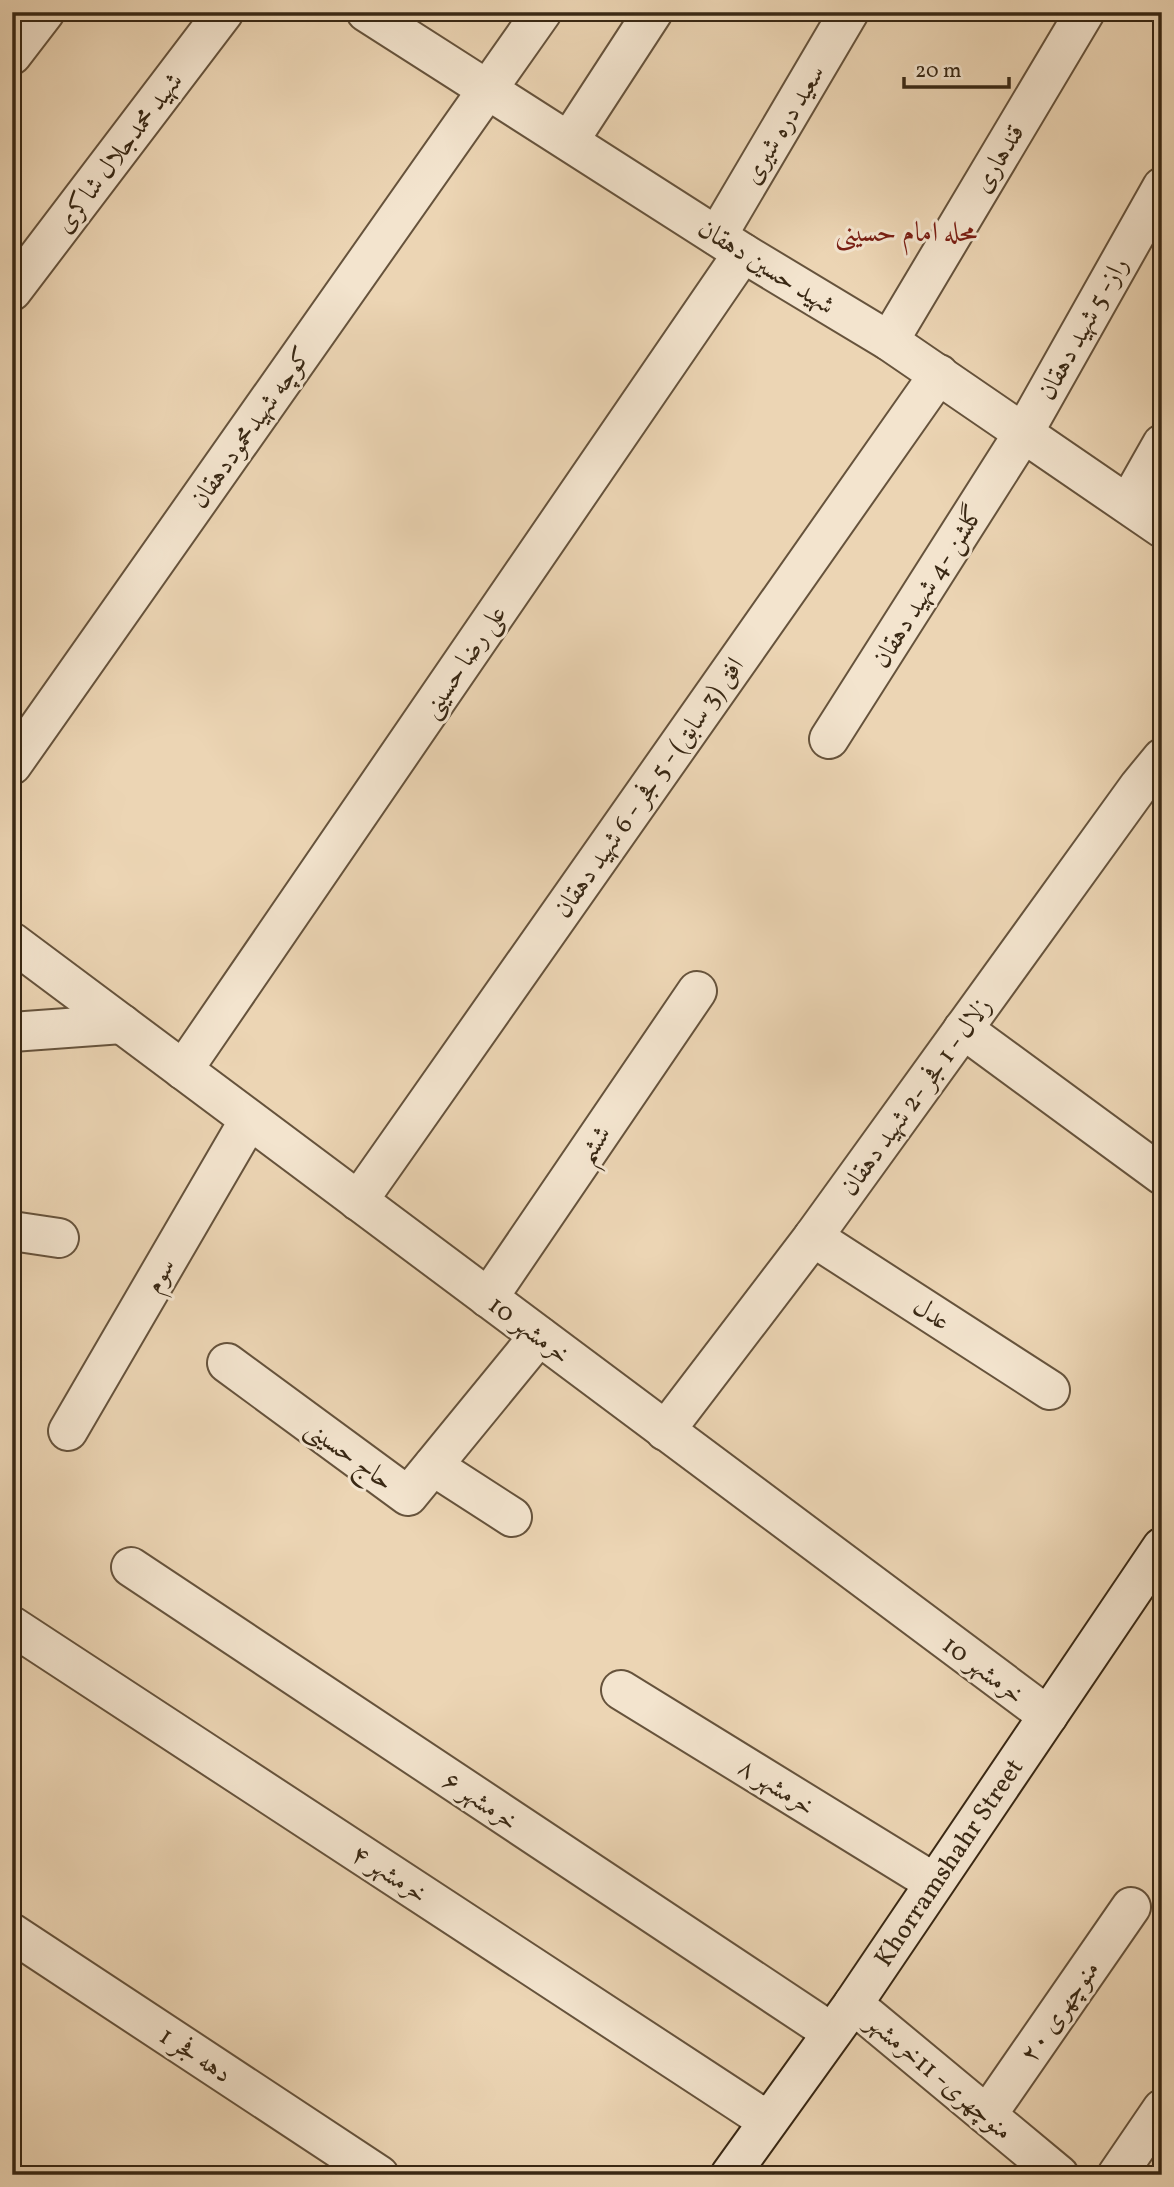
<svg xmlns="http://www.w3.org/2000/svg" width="1174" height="2187" font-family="Vollkorn,Amiri,serif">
	<rect width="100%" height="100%" fill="#ecd5b4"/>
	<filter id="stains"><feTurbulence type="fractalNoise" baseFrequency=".00286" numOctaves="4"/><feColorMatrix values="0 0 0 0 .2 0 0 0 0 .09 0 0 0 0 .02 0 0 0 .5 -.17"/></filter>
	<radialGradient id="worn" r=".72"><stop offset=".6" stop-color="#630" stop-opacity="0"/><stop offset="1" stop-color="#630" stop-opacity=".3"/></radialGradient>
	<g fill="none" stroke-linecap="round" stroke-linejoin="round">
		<g stroke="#66533c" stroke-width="42">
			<g id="street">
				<polyline points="366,12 743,253 889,341 1162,528"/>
				<polyline points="12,55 45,12"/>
				<polyline points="569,141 653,12"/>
				<polyline points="717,236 849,12"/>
				<polyline points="12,291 224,12"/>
				<polyline points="889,341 1085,12"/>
				<polyline points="1128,504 1162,444"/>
				<polyline points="829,739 1024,432 1162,187"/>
				<polyline points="12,765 542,12"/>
				<polyline points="12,942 1048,1716"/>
				<polyline points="963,1029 1162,1175"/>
				<polyline points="12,1032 122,1024"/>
				<polyline points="183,1070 743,253"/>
				<polyline points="358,1201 939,374"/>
				<polyline points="12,1231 59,1238"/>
				<polyline points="813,1237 1050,1390"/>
				<polyline points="488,1298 697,991"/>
				<polyline points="227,1363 408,1496 539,1336"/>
				<polyline points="68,1431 249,1120"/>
				<polyline points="665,1431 813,1237 1139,786 1162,758"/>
				<polyline points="433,1466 512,1517"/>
				<polyline points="131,1567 831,2032"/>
				<polyline points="12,1626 768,2121"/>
				<polyline points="621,1690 933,1882"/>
				<polyline points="12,1933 379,2175"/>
				<polyline points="853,2004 1059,2175"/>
				<polyline points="987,2115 1131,1907"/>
				<polyline points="1117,2175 1162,2109"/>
			</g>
		</g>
		<g stroke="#392814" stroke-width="42">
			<polyline id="secondary" points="730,2175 853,2004 1162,1547"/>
		</g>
		<use href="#street" stroke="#f3e4ce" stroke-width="38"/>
		<use href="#secondary" stroke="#f3e4ce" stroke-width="38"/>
	</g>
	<g text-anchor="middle" stroke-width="6" stroke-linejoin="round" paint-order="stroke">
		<g font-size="26" fill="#392814" stroke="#f3e4ce">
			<text transform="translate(783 124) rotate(-59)" y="9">سعید دره شیری</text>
			<text transform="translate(118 152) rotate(-53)" y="9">شهید محمدجلال شاکری</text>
			<text transform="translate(998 158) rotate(-59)" y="9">قندهاری</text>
			<text transform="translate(767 266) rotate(32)" y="9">شهید حسین دهقان</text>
			<text transform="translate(1082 328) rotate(-61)" y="9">راز- 5 شهید دهقان</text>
			<text transform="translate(250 427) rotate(-55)" y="9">کوچه شهیدمحموددهقان</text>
			<text transform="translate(927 586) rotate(-58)" y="9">گلشن -4 شهید دهقان</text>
			<text transform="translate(463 661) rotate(-56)" y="9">علی رضا حسینی</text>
			<text transform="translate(648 787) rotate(-55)" y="9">افق (3 سابق) - 5 فجر - 6 شهید دهقان</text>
			<text transform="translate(915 1096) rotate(-54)" y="9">زلال - 1 فجر -2 شهید دهقان</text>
			<text transform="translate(593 1144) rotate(-56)" y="9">ششم</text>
			<text transform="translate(159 1275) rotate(-60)" y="9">سوم</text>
			<text transform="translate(932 1313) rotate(33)" y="9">عدل</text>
			<text transform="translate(530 1329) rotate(37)" y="9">خرمشهر 10</text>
			<text transform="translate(350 1454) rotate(36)" y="9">حاج حسینی</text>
			<text transform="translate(984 1669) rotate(37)" y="9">خرمشهر 10</text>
			<text transform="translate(777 1786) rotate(32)" y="9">خرمشهر ۸</text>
			<text transform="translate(481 1800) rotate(34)" y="9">خرمشهر ۶</text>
			<text transform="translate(948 1862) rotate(-56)" y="9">Khorramshahr Street</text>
			<text transform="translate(390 1873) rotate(33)" y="9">خرمشهر ۴</text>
			<text transform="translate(1059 2011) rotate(-55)" y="9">منوچهری ۲۰</text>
			<text transform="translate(196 2054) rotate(33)" y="9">دهه فجر 1</text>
			<text transform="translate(940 2076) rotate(40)" y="9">منوچهری- 11خرمشهر</text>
		</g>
		<g font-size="28" fill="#7a1f14" stroke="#f3e4ce">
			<text x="906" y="241">محله امام حسینی</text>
		</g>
	</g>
	<rect width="1174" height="2187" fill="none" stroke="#ecd5b4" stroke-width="42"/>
	<rect x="14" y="14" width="1146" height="2159" fill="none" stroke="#392814" stroke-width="3.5"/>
	<rect x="21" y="21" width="1132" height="2145" fill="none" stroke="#392814" stroke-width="2"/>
	<path d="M904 77v10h105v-10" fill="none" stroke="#392814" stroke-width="3.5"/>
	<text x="915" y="77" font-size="21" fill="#392814" stroke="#f3e4ce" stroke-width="5" paint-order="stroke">20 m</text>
	<rect width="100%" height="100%" filter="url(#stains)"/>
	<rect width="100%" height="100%" fill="url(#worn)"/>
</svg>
